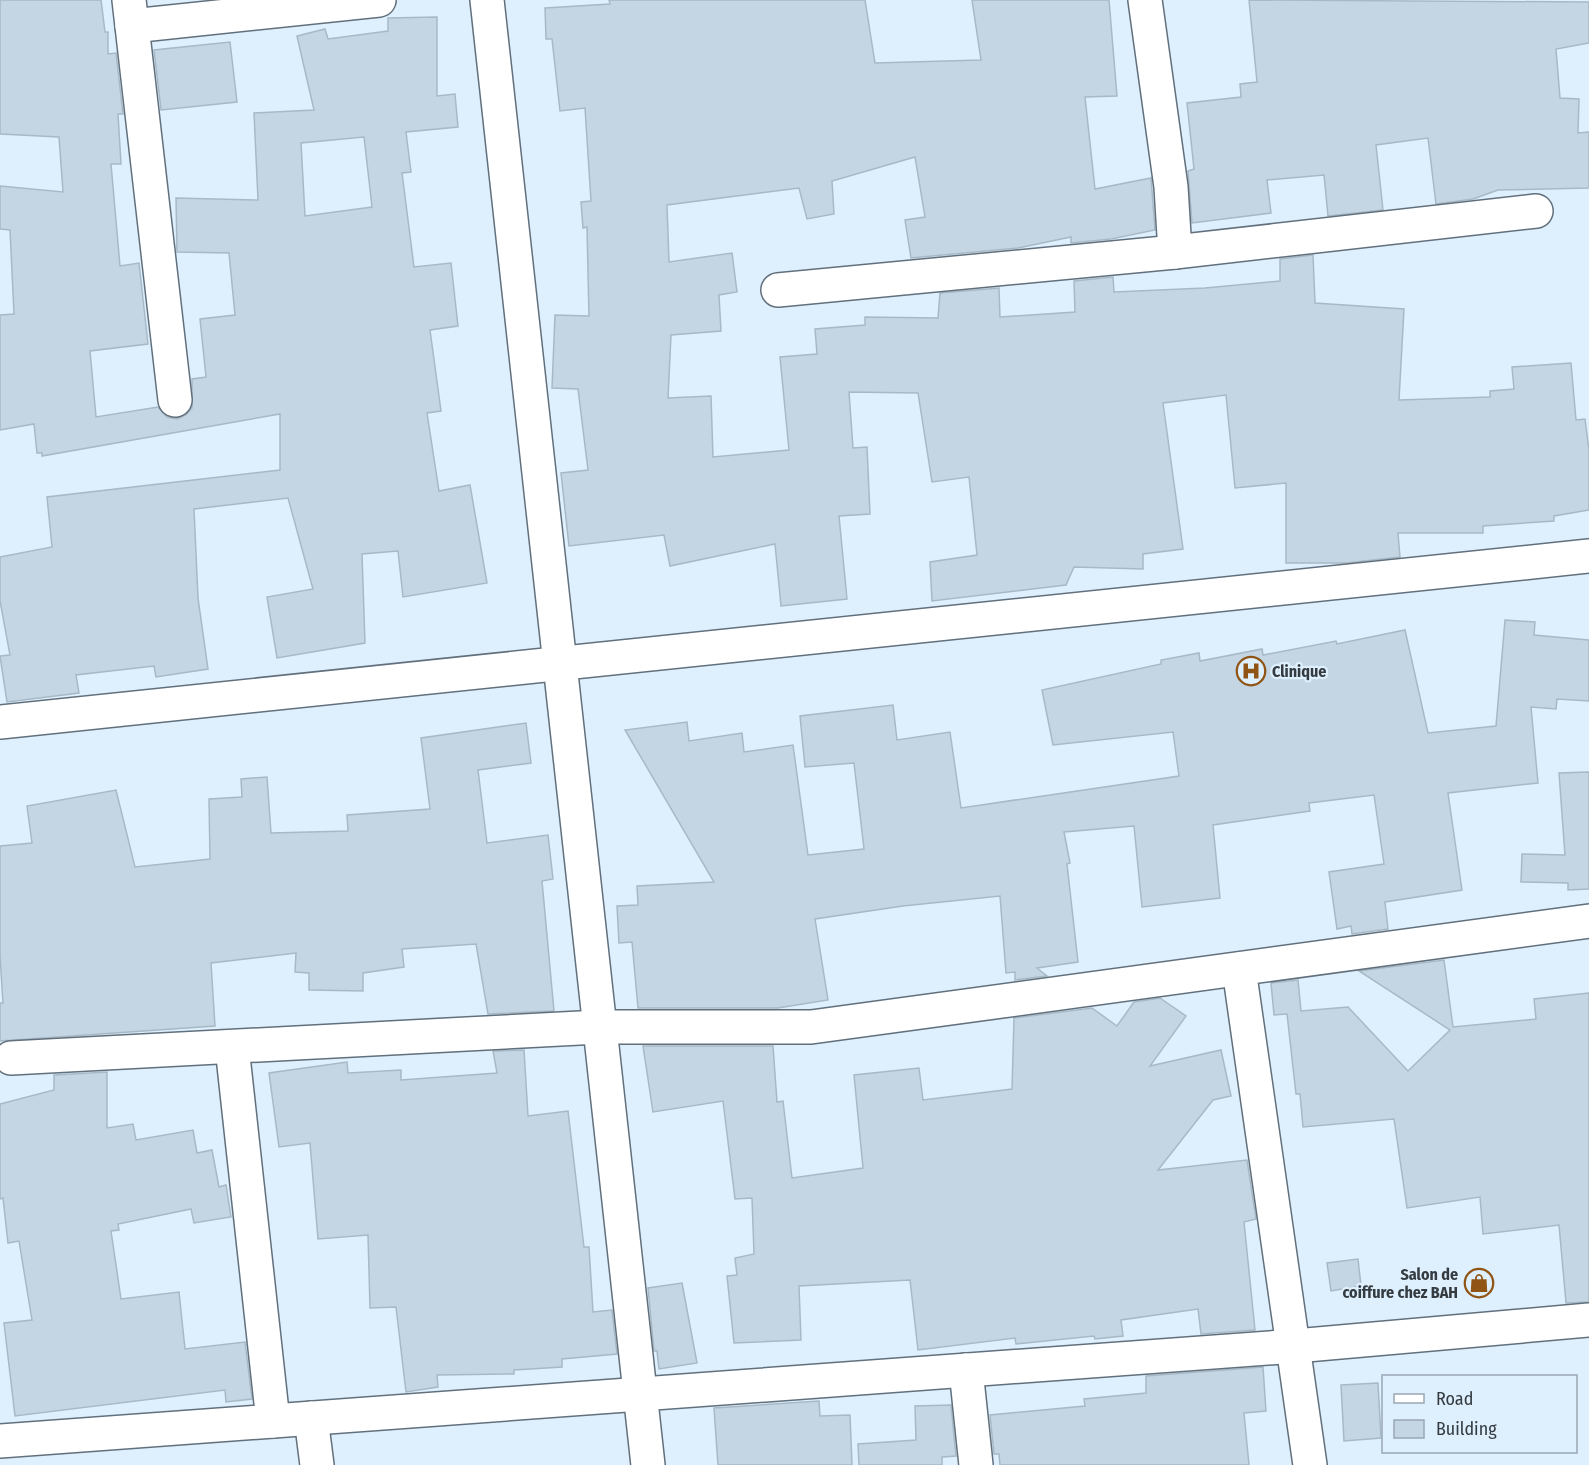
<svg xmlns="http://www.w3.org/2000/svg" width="1589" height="1465" font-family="'Fira Sans Condensed',sans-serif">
	<rect width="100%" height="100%" fill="#deeffd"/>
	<g fill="#c4d5e3" stroke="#a8b9c6" stroke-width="1.5" fill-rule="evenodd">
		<path d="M0 0H101L105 32H108V54L116 53 123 114H118L121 164H111L120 266 139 263 148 344 90 351 96 417 158 407 167 417 177 419 186 415 192 408V379L206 377 200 319 235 315 229 253 177 252 176 198 258 200 254 113 314 110 297 36 325 29 328 39 388 31V18L437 17V96L455 94 458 127 406 132 411 172 402 173 414 267 451 263 458 326 430 330 441 411 427 413 439 491 470 485 487 583 403 597 398 551 362 554 365 643 277 658 267 597 313 589 288 498 194 509 198 598 208 669 156 677 154 666 76 675 79 693 7 702 0 656 10 655 0 601V557L52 547 47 497 280 470V414L42 456V453H37L34 424 0 430V315L14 314 10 230 0 229V186L63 192 59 137 0 134ZM364 137 372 207 305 216 301 143Z"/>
		<polygon points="609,0 865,0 875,63 981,60 972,0 1109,0 1117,96 1085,97 1095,189 1151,178 1155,230 1111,239 1071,243 1071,237 1018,248 911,258 905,220 925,217 915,157 832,181 834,214 807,219 799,188 667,205 669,262 732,253 737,292 719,295 721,331 671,335 668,398 711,396 713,457 789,450 780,357 817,354 815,329 865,325 865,317 938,318 940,293 999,288 1000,317 1075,312 1074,281 1113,277 1114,292 1205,288 1280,281 1280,259 1313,255 1315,303 1404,309 1399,400 1490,397 1490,391 1514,389 1512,367 1571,363 1576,420 1585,419 1589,450 1589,510 1554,516 1554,521 1483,526 1483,533 1398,533 1400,557 1346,563 1286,563 1286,483 1235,488 1226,395 1163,403 1183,549 1143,554 1143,569 1074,567 1066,585 932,601 930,562 977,555 969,477 932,482 918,393 849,392 853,448 867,447 870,514 839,516 847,599 781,606 775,544 670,566 664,535 569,546 561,473 588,470 578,389 552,388 555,315 589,316 587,227 583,228 581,202 591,201 585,108 560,111 552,39 546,39 545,8 610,4"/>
		<polygon points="1249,0 1589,2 1589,43 1556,49 1560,98 1579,99 1578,133 1589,132 1589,188 1498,190 1473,199 1436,204 1428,138 1376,145 1383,210 1328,216 1324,175 1267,180 1271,213 1192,223 1188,171 1194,169 1187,103 1241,97 1240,84 1257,82"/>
		<polygon points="230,42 237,102 161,110 154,50"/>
		<polygon points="1505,620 1535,622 1534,635 1589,640 1589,701 1557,699 1556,709 1531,707 1538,783 1448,793 1462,890 1385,902 1388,929 1352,934 1351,926 1337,929 1329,872 1384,864 1374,795 1309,803 1310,811 1213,825 1220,898 1142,907 1134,826 1064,832 1070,863 1067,864 1078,962 1037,968 1047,976 1015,980 1015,972 1006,973 1000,896 903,906 815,919 828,1000 778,1008 638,1008 632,942 619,943 617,906 638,905 637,886 714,882 625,730 687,722 689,741 742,733 744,752 793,745 808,855 864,849 854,763 805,767 800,716 893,705 897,740 950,732 961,808 1179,776 1173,732 1053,745 1042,690 1161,664 1161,660 1199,653 1200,661 1262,649 1263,655 1336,641 1337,644 1405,630 1428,733 1496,726"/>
		<polygon points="526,723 531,763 478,770 487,843 548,835 553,879 542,881 554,1011 488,1014 476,944 402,949 404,967 363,973 363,991 309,990 309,973 295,972 296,953 211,963 215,1026 0,1041 0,1003 3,1003 0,956 0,846 32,843 27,806 116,790 135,867 210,859 209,799 242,797 241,779 267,777 271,833 348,831 347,815 430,809 421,738"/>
		<polygon points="1589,772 1589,889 1568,890 1568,883 1521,882 1522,854 1565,855 1559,773"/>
		<polygon points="1444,960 1453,1027 1536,1019 1534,999 1589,993 1589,1302 1566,1303 1559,1225 1483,1234 1480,1197 1407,1208 1394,1119 1303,1127 1300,1094 1296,1094 1287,1014 1274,1015 1271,983 1298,980 1301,1011 1348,1007 1408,1071 1450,1030 1359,971"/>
		<polygon points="1160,998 1186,1016 1150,1066 1221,1050 1231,1096 1213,1100 1158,1170 1247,1160 1256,1219 1244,1222 1255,1330 1201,1334 1198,1309 1121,1320 1123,1336 1095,1339 1094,1336 1016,1344 1015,1338 918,1350 910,1280 799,1286 801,1340 734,1343 727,1276 737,1275 735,1258 754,1254 752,1198 735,1199 723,1101 653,1112 643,1046 773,1046 777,1102 783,1101 792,1178 863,1168 854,1075 919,1068 923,1100 1012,1089 1014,1018 1092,1008 1117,1026 1134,1002"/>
		<polygon points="524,1050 528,1116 568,1111 584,1247 589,1247 593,1312 612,1310 617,1354 562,1359 562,1367 514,1370 514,1374 437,1375 438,1387 406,1392 396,1307 370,1308 368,1235 318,1239 310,1143 279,1147 269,1073 347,1062 348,1073 401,1070 401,1080 497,1073 493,1051"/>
		<polygon points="107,1072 107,1128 133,1124 136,1140 193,1130 197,1153 212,1150 219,1187 226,1185 231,1217 194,1223 191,1209 118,1224 119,1230 111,1231 121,1299 179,1292 185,1349 245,1342 252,1399 226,1402 225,1390 15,1416 4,1323 32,1320 19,1241 8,1243 3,1198 0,1199 0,1104 54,1090 54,1075"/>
		<polygon points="1358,1259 1361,1286 1331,1291 1327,1263"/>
		<polygon points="682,1283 697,1363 659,1369 657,1351 654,1351 648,1288"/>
		<polygon points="1263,1367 1266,1411 1244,1413 1249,1465 1000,1465 999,1454 994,1454 990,1415 1085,1406 1084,1399 1146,1393 1146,1376"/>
		<polygon points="1378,1383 1381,1438 1344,1441 1341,1385"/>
		<polygon points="819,1401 820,1416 850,1415 852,1465 718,1465 714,1408"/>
		<polygon points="951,1405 956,1456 942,1457 942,1465 859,1465 858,1444 916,1440 915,1406"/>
	</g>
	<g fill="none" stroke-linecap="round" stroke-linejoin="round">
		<g stroke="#61707c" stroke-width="36">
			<g id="minor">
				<polyline points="129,0 175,400"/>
				<polyline points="487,0 648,1465"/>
				<polyline points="1145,0 1171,187 1175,252"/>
				<polyline points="132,26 379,0"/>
				<polyline points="778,290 1175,252 1536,211"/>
				<polyline points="0,722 1589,556"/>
				<polyline points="1239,969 1310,1465"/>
				<polyline points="232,1047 273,1421"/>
				<polyline points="11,1058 599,1027 811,1027 1589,921"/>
				<polyline points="966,1370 976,1465"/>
				<polyline points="311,1418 317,1465"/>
				<polyline points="0,1441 1295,1346 1589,1320"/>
			</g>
		</g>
		<use href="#minor" stroke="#fff" stroke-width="33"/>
	</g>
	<defs>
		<g id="hospital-ring" transform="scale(1.5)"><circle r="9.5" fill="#deeffd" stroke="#905514" stroke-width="1.5"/><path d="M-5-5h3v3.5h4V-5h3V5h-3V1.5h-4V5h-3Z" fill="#905514"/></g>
		<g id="shop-ring" transform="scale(1.5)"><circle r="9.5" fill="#deeffd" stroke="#905514" stroke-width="1.5"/><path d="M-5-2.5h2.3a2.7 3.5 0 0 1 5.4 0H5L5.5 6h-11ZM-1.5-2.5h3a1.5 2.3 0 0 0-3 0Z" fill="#905514"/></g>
	</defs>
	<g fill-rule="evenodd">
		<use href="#hospital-ring" x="1251" y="671"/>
		<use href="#shop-ring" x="1479" y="1283"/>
	</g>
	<g text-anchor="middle" stroke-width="4.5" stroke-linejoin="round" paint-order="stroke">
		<g font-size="16" font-weight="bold" fill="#343b41" stroke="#deeffd" text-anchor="start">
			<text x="1272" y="677">Clinique</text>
			<text x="1458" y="1280" text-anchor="end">Salon de<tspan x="1458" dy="18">coiffure chez BAH</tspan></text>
		</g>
	</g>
	<rect x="1382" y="1375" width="195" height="78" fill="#deeffd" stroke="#9aa7b2" stroke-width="1.5"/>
	<rect x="1394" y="1394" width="30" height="9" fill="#ffffff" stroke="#9aa7b2" stroke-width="1.5"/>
	<text x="1436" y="1405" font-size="18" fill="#343b41">Road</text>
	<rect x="1394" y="1420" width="30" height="18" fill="#c4d5e3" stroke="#9aa7b2" stroke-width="1.5"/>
	<text x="1436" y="1435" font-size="18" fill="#343b41">Building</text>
</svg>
